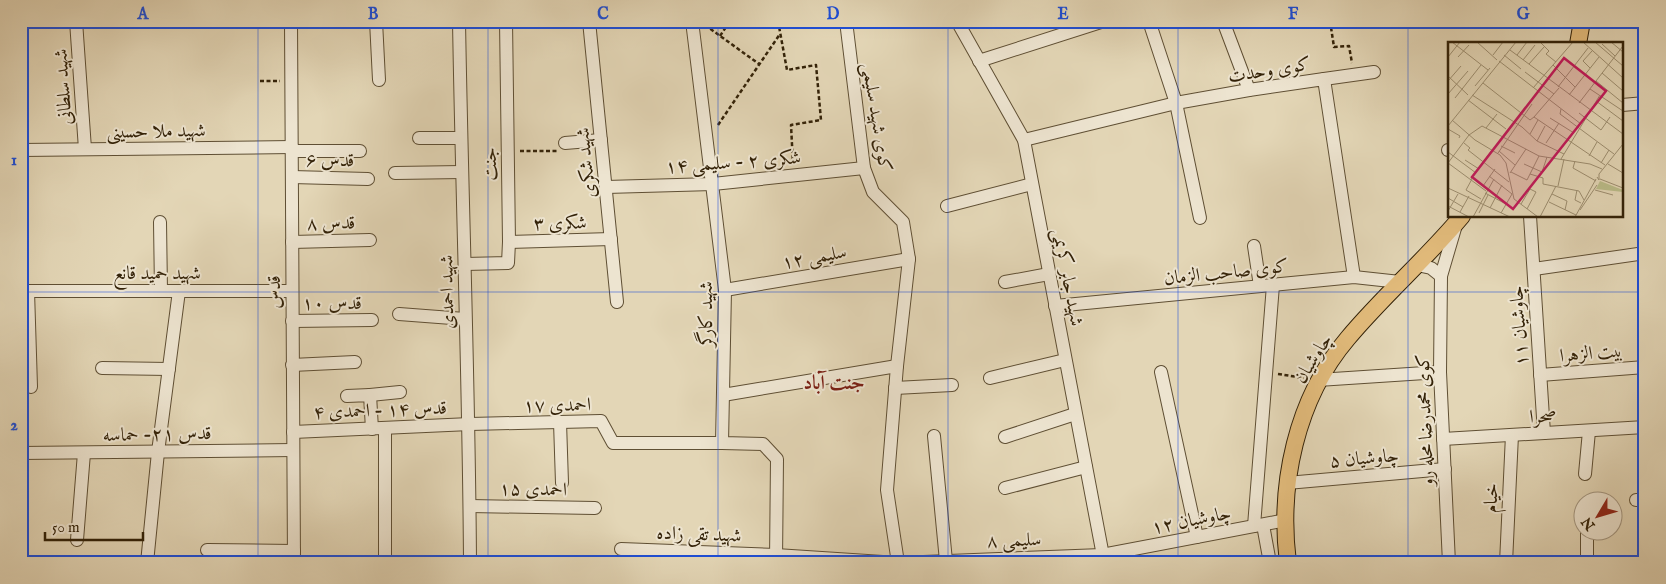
<svg xmlns="http://www.w3.org/2000/svg" width="1666" height="584" font-family="'IM FELL English',Amiri,serif">
	<rect width="100%" height="100%" fill="#e3d6b6"/>
	<filter id="stains"><feTurbulence type="fractalNoise" baseFrequency=".004" numOctaves="4"/><feColorMatrix values="0 0 0 0 .2 0 0 0 0 .09 0 0 0 0 .02 0 0 0 .5 -.17"/></filter>
	<radialGradient id="worn" r=".72"><stop offset=".6" stop-color="#630" stop-opacity="0"/><stop offset="1" stop-color="#630" stop-opacity=".3"/></radialGradient>
	<g fill="none" stroke-linecap="round" stroke-linejoin="round">
		<g stroke="#5f4f34" stroke-width="14">
			<g id="minor">
				<polyline points="76,21 85,149"/>
				<polyline points="291,21 294,563"/>
				<polyline points="376,21 379,80"/>
				<path d="M459 21C462 202 469 382 470 563"/>
				<polyline points="589,21 617,302"/>
				<polyline points="692,21 725,290 722,443 763,444 777,459 776,561"/>
				<polyline points="846,21 864,168 873,192 903,222 909,259 897,366 887,490 898,563"/>
				<polyline points="957,21 1024,140 1104,561"/>
				<polyline points="1149,21 1176,103 1200,218"/>
				<polyline points="1223,21 1249,90"/>
				<polyline points="979,61 1104,21"/>
				<polyline points="1324,79 1374,72"/>
				<polyline points="1622,105 1645,103"/>
				<polyline points="419,138 461,138"/>
				<polyline points="1024,140 1176,103 1249,90 1324,79 1354,277"/>
				<polyline points="565,143 601,140"/>
				<polyline points="21,150 292,147"/>
				<polyline points="1448,150 1450,150"/>
				<polyline points="292,151 360,151"/>
				<polyline points="395,173 462,172"/>
				<polyline points="292,177 368,179"/>
				<polyline points="606,187 713,184 864,168"/>
				<polyline points="947,206 1032,184"/>
				<polyline points="1530,216 1544,433"/>
				<polyline points="160,222 161,291"/>
				<polyline points="292,242 370,240"/>
				<polyline points="509,242 611,239"/>
				<polyline points="1254,246 1260,286"/>
				<polyline points="465,264 508,263 509,242 506,21"/>
				<polyline points="1417,265 1431,268 1441,276"/>
				<polyline points="1534,269 1645,253"/>
				<polyline points="1005,282 1049,274"/>
				<polyline points="725,290 909,259"/>
				<polyline points="21,291 292,291"/>
				<polyline points="28,291 31,387"/>
				<polyline points="1055,306 1354,277 1400,282"/>
				<polyline points="399,314 465,319"/>
				<polyline points="292,321 372,320"/>
				<polyline points="292,365 355,362"/>
				<polyline points="102,368 169,369"/>
				<polyline points="1161,372 1197,537"/>
				<polyline points="1540,375 1645,367"/>
				<polyline points="990,378 1065,360"/>
				<polyline points="1318,380 1440,372"/>
				<polyline points="895,388 952,385"/>
				<polyline points="370,395 400,392"/>
				<polyline points="723,395 897,366"/>
				<polyline points="347,396 370,395 372,429"/>
				<polyline points="560,422 562,483"/>
				<polyline points="385,428 385,563"/>
				<polyline points="293,432 470,424 601,421 613,443 722,443"/>
				<polyline points="934,436 946,561"/>
				<polyline points="1005,437 1075,414"/>
				<polyline points="1443,439 1645,427"/>
				<polyline points="21,453 293,450"/>
				<polyline points="1585,474 1589,431"/>
				<polyline points="1287,483 1445,469"/>
				<polyline points="1005,488 1086,467"/>
				<polyline points="1636,500 1645,500"/>
				<polyline points="470,506 595,508"/>
				<polyline points="1263,525 1270,563"/>
				<polyline points="1254,526 1273,285"/>
				<polyline points="77,540 84,453"/>
				<polyline points="621,549 776,555 898,563 1102,555 1286,520"/>
				<polyline points="207,550 294,551"/>
				<polyline points="147,563 158,452 179,291"/>
				<polyline points="1449,563 1440,372 1441,276 1456,225"/>
				<polyline points="1506,563 1512,435"/>
				<polyline points="1587,563 1587,532"/>
			</g>
		</g>
		<g stroke="#332208" stroke-width="18">
			<g id="major">
				<polyline points="1578,44 1582,21"/>
				<path d="M1288 563C1278 485 1296 399 1348 338 1383 296 1426 259 1462 216"/>
			</g>
		</g>
		<g stroke="#332208" stroke-width="2.5" stroke-dasharray="4 2.5" stroke-linecap="butt">
			<polyline points="778,21 787,70 816,65 821,120 791,125 793,164"/>
			<polyline points="1330,21 1334,47 1349,46 1352,63"/>
			<polyline points="705,25 759,64"/>
			<polyline points="720,36 730,21"/>
			<polyline points="260,81 280,81"/>
			<polyline points="718,125 780,34"/>
			<polyline points="520,151 557,151"/>
			<polyline points="1278,374 1304,378"/>
		</g>
		<use href="#minor" stroke="#ede4d0" stroke-width="12"/>
		<use href="#major" stroke="#e2bb7b" stroke-width="16"/>
	</g>
	<path fill="none" stroke="#1d4ed8" stroke-width="1" stroke-opacity="0.55" d="M258 21V563M488 21V563M718 21V563M948 21V563M1178 21V563M1408 21V563M21 292H1645"/>
	<g text-anchor="middle" stroke-width="4" stroke-linejoin="round" paint-order="stroke">
		<g font-size="19" fill="#332208" stroke="#ede4d0">
			<text transform="translate(1269 69) rotate(-9)" y="7">کوی وحدت</text>
			<text transform="translate(62 87) rotate(-94)" y="7">شهید سلطانی</text>
			<text transform="translate(878 117) rotate(81)" y="7">کوی شهید سلیمی</text>
			<text transform="translate(156 130) rotate(-1)" y="7">شهید ملا حسینی</text>
			<text transform="translate(330 159) rotate(1)" y="7">قدس ۶</text>
			<text transform="translate(733 161) rotate(-4)" y="7">شکری ۲ - سلیمی ۱۴</text>
			<text transform="translate(585 163) rotate(-96)" y="7">شهید شکری</text>
			<text transform="translate(489 164) rotate(-91)" y="7">جنت</text>
			<text transform="translate(331 222) rotate(-1)" y="7">قدس ۸</text>
			<text transform="translate(560 222) rotate(-1)" y="7">شکری ۳</text>
			<text transform="translate(814 256) rotate(-10)" y="7">سلیمی ۱۲</text>
			<text transform="translate(1226 271) rotate(-6)" y="7">کوی صاحب الزمان</text>
			<text x="157" y="279">شهید حمید قانع</text>
			<text transform="translate(1069 277) rotate(79)" y="7">شهید جابر کریمی</text>
			<text transform="translate(273 292) rotate(-90)" y="7">قدس</text>
			<text transform="translate(446 292) rotate(-91)" y="7">شهید احمدی</text>
			<text x="332" y="309">قدس ۱۰</text>
			<text transform="translate(705 314) rotate(-90)" y="7">شهید کارگر</text>
			<text transform="translate(1518 326) rotate(-94)" y="7">چاوشیان ۱۱</text>
			<text transform="translate(1591 352) rotate(-5)" y="7">بیت الزهرا</text>
			<text transform="translate(1312 358) rotate(-58)" y="7">چاوشیان</text>
			<text transform="translate(557 404) rotate(-1)" y="7">احمدی ۱۷</text>
			<text transform="translate(380 409) rotate(-2)" y="7">قدس ۱۴ - احمدی ۴</text>
			<text transform="translate(1543 415) rotate(-3)" y="7">صحرا</text>
			<text transform="translate(1424 420) rotate(-92)" y="7">کوی محمدرضا محله رو</text>
			<text transform="translate(157 433) rotate(-1)" y="7">قدس ۲۱- حماسه</text>
			<text transform="translate(1364 457) rotate(-5)" y="7">چاوشیان ۵</text>
			<text transform="translate(533 488) rotate(1)" y="7">احمدی ۱۵</text>
			<text transform="translate(1490 498) rotate(-87)" y="7">خیام</text>
			<text transform="translate(1191 519) rotate(-11)" y="7">چاوشیان ۱۲</text>
			<text transform="translate(699 533) rotate(2)" y="7">شهید تقی زاده</text>
			<text transform="translate(1014 539) rotate(-2)" y="7">سلیمی ۸</text>
		</g>
		<g font-size="20" font-weight="bold" fill="#7a1f14" stroke="#ede4d0">
			<text x="834" y="389">جنت آباد</text>
		</g>
	</g>
	<g transform="translate(1448 42)">
		<rect width="175" height="175" fill="#e3d6b6"/>
		<path d="M152 139 175 148V150L148 147Z" fill="#babc89"/>
		<path fill="none" stroke="#9d8e70" stroke-width="1" d="M4 0 40 28M29 0 49 18M92 0 101 9 98 12 108 20M135 0 175 36M147 0 175 24M163 0 175 10M154 2 167 14M62 8 175 92M45 13 55 0M56 13 73 27M69 13 79 0M0 15 12 0M10 15 21 3M75 18 87 3M51 19 133 82M81 22 96 5M105 23 127 45M142 26 135 19 144 9M77 30 106 52M154 31 175 49M0 34 20 53M0 39 13 24M148 39 175 61M35 41 82 78 86 75 157 123M27 44 42 26M110 45 140 6M85 46 125 0M142 47 175 69M0 52 20 29M24 53 74 85 89 99 116 112M121 53 151 15M7 56 33 23M20 58 58 87M148 59 175 79M131 61 175 4M113 67 112 72 166 112M131 71 153 88 162 75M86 75 111 46M102 76 126 91M4 78 27 98 52 113 58 121 66 157 90 175M0 84 68 0M38 86 49 72M0 87 12 94 11 96M82 92 90 78M89 99 97 84M16 101 22 106 20 108 61 140M98 101 111 81M53 104 67 111M51 109 67 123M0 110 28 131M50 111 84 62M141 114 149 100M113 117 152 53M17 118 31 127M127 119 125 126 148 139M0 121 21 93 34 84 91 114 142 122 154 127M0 121 38 149M153 121 161 108M76 122 94 130 99 115M160 122 175 131M63 130 79 138 91 114M62 131 78 107M82 132 95 136V142L131 149 136 158M41 134 64 152 53 171M149 135 151 138V132L175 102M23 137 44 108M24 137 18 148 33 157M152 137 175 146M35 144 47 127M110 144 116 117M0 146 62 175M129 148 127 158 133 161M147 148 165 153M37 151 58 162M104 152 119 159 117 168M0 156 15 165M101 160 128 173M73 162 82 147 88 150 79 167M0 164 21 175M42 166 54 143M132 168 149 143M0 169 10 152M12 170 21 154M31 171 40 153M25 175 46 137M92 175 108 144M127 175 148 137"/>
		<path fill="#c2185b" fill-opacity="0.15" stroke="#c2185b" stroke-width="2.5" d="M116 16 158 49 65 167 24 135Z"/>
		<rect width="175" height="175" fill="none" stroke="#332208" stroke-width="2.5"/>
	</g>
	<rect width="1666" height="584" fill="none" stroke="#e3d6b6" stroke-width="55"/>
	<g transform="translate(1598 516) rotate(232)"><circle r="24" fill="#ede4d0" stroke="#a39680"/>
	<path d="M0-4L9 19L0 12L-9 19Z" fill="#8f2418"/>
	<text y="-8" font-size="14" font-weight="bold" text-anchor="middle" fill="#332208">N</text>
	</g>
	<path d="M45 532v8h98v-8" fill="none" stroke="#332208" stroke-width="2.5"/>
	<text x="52" y="532" font-size="15" fill="#332208" stroke="#ede4d0" stroke-width="4" paint-order="stroke">50 m</text>
	<rect x="28" y="28" width="1610" height="528" fill="none" stroke="#1d4ed8" stroke-width="2"/>
	<g font-size="16" text-anchor="middle" font-weight="bold" fill="#1d4ed8">
		<text x="143" y="19">A</text>
		<text x="373" y="19">B</text>
		<text x="603" y="19">C</text>
		<text x="833" y="19">D</text>
		<text x="1063" y="19">E</text>
		<text x="1293" y="19">F</text>
		<text x="1523" y="19">G</text>
		<text x="14" y="165">1</text>
		<text x="14" y="430">2</text>
	</g>
	<rect width="100%" height="100%" filter="url(#stains)"/>
	<rect width="100%" height="100%" fill="url(#worn)"/>
</svg>
